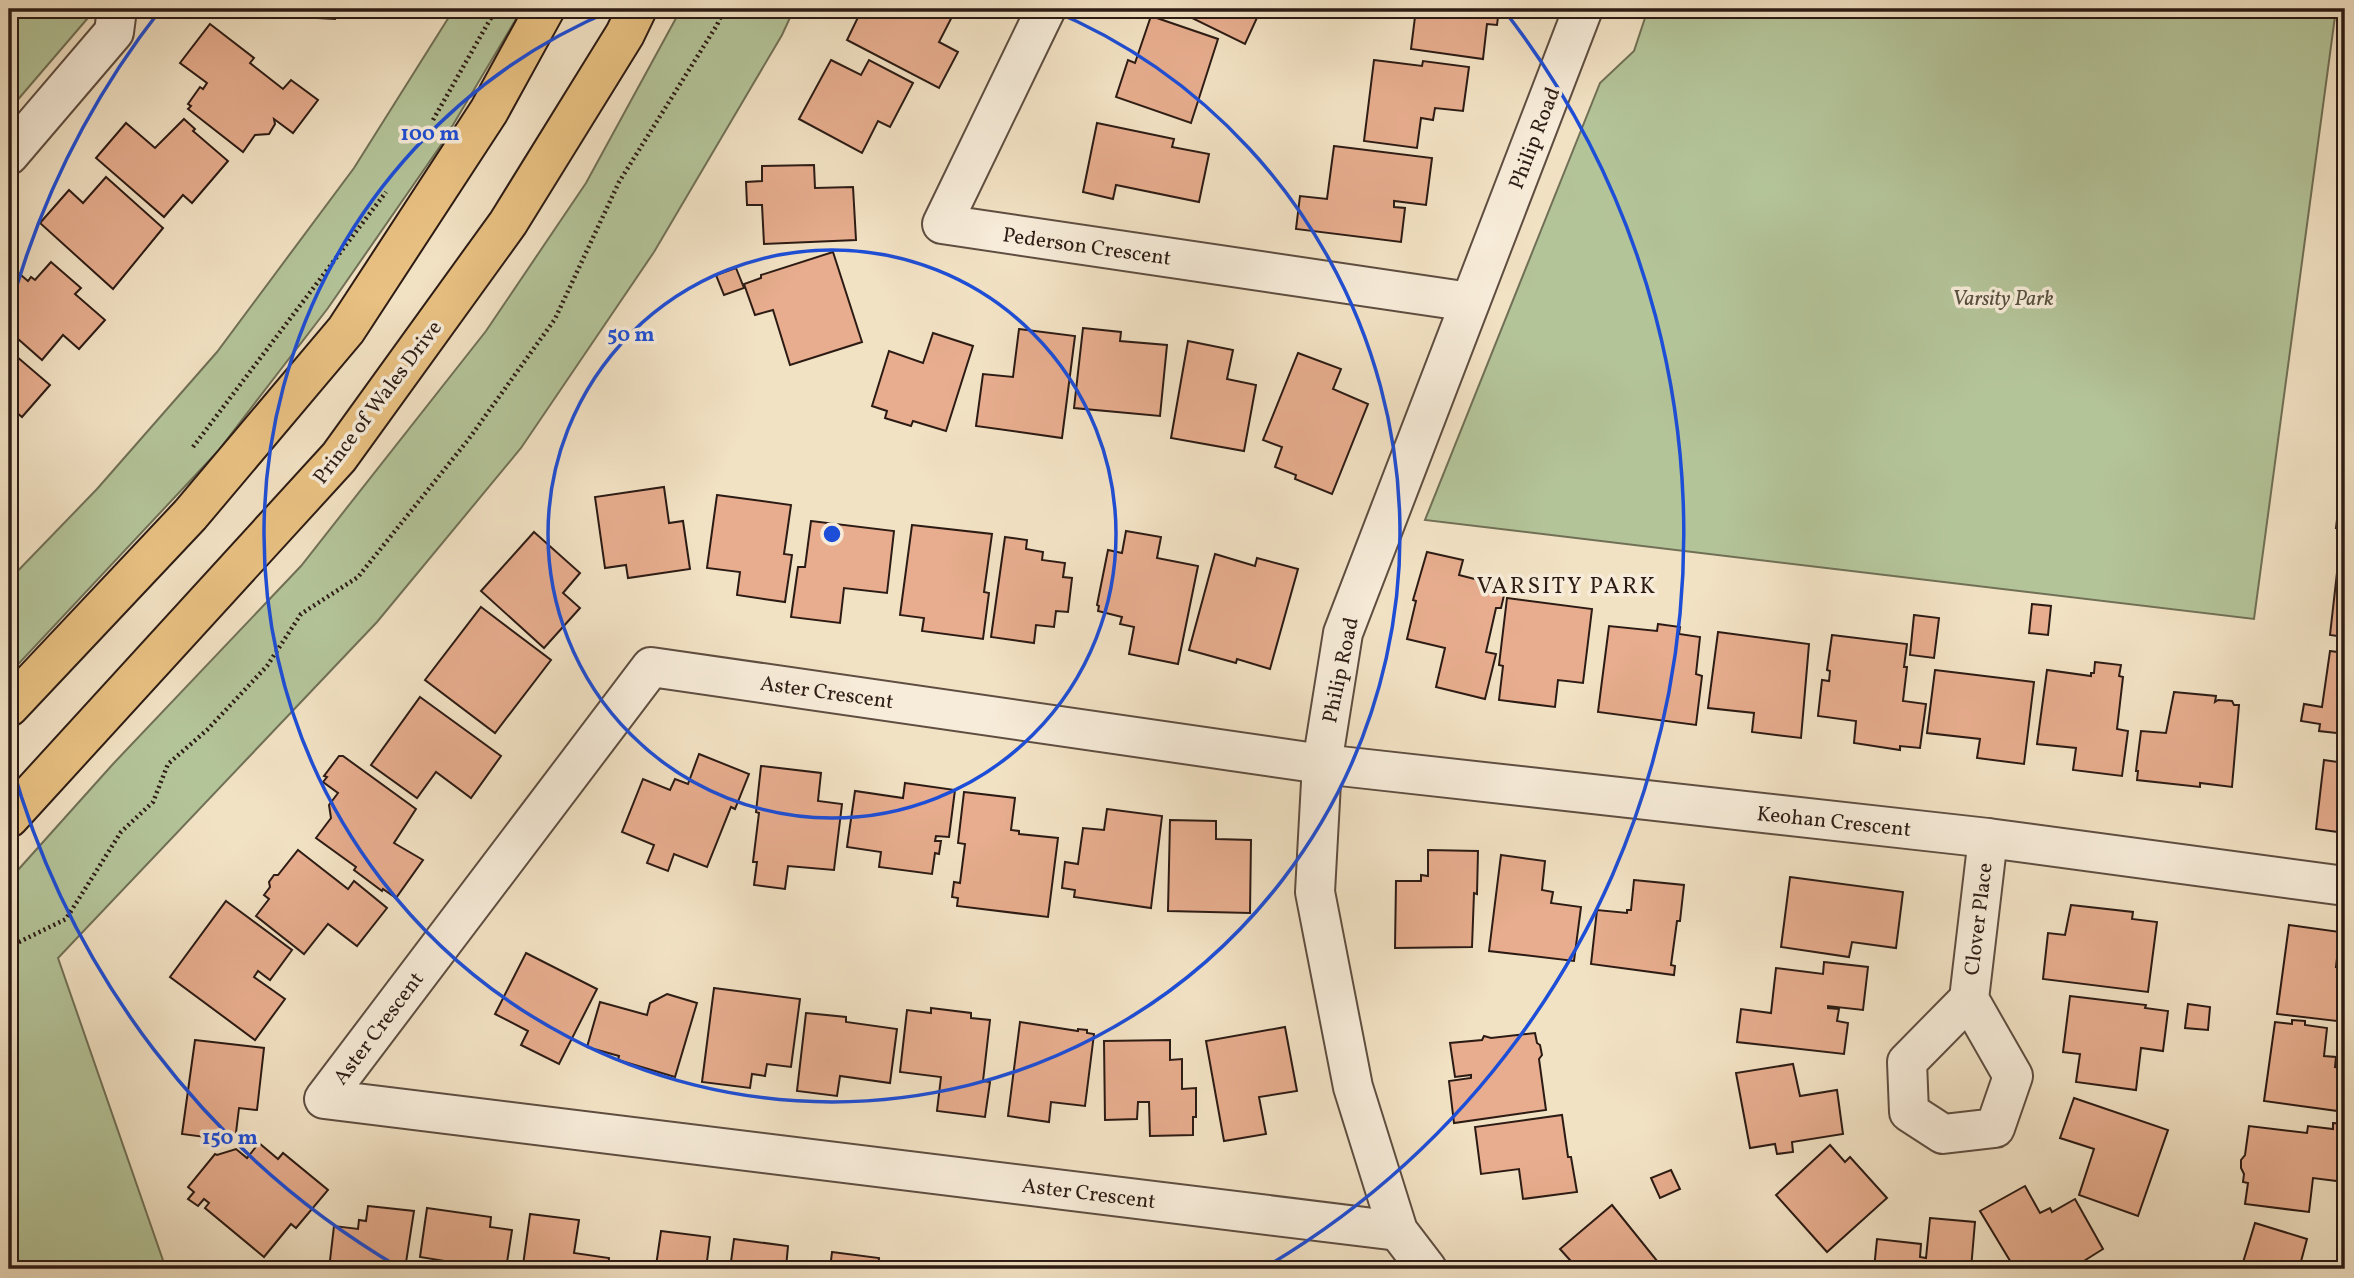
<svg xmlns="http://www.w3.org/2000/svg" width="2354" height="1278" font-family="Vollkorn,serif">
	<rect width="100%" height="100%" fill="#f2e2c4"/>
	<filter id="stains"><feTurbulence type="fractalNoise" baseFrequency=".00286" numOctaves="4"/><feColorMatrix values="0 0 0 0 .2 0 0 0 0 .09 0 0 0 0 .02 0 0 0 .5 -.17"/></filter>
	<radialGradient id="worn" r=".72"><stop offset=".6" stop-color="#630" stop-opacity="0"/><stop offset="1" stop-color="#630" stop-opacity=".3"/></radialGradient>
	<g fill="#b4c499" stroke="#707056" stroke-width="2">
		<polygon points="9,9 88,9 87,19 9,110"/>
		<polygon points="454,9 522,9 441,145 328,308 218,451 9,674 9,580 97,489 217,352 354,168"/>
		<polygon points="681,9 794,9 782,35 654,252 521,448 377,622 58,958 166,1269 9,1269 9,880 113,764 301,566 486,331 586,183"/>
		<polygon points="1648,9 2336,9 2254,619 1425,520 1600,83 1634,51"/>
	</g>
	<g fill="#e7ad8e" stroke="#2c1b14" stroke-width="2">
		<polygon points="235,9 336,9 335,19 281,16 281,14 235,11"/>
		<polygon points="862,9 956,9 939,42 958,52 939,88 847,40"/>
		<polygon points="1160,9 1261,9 1245,44 1178,11 1176,16"/>
		<polygon points="1416,9 1499,9 1497,25 1487,24 1483,59 1411,49"/>
		<polygon points="1151,16 1218,39 1191,123 1116,97 1128,60 1135,63"/>
		<polygon points="210,24 254,58 250,63 283,89 291,80 318,100 293,133 274,119 275,124 269,134 255,135 243,152 188,109 191,106 188,104 200,87 203,89 207,83 180,63"/>
		<polygon points="831,60 861,75 869,60 913,83 890,127 878,121 862,153 799,119"/>
		<polygon points="1374,60 1422,66 1423,61 1469,67 1463,111 1435,108 1433,120 1421,118 1417,148 1364,141"/>
		<polygon points="184,119 195,129 193,131 228,161 192,203 183,195 164,217 96,158 126,123 155,148"/>
		<polygon points="1097,123 1174,139 1172,147 1209,154 1199,202 1116,185 1113,199 1083,192"/>
		<polygon points="1334,146 1432,158 1426,205 1394,201 1394,207 1405,208 1401,242 1296,229 1300,196 1327,199"/>
		<polygon points="814,165 815,188 853,187 856,240 764,244 762,205 747,205 746,182 762,181 762,166"/>
		<polygon points="106,177 163,228 113,289 40,223 69,190 83,203"/>
		<polygon points="833,252 862,342 790,365 773,310 755,315 744,284 761,278 761,275"/>
		<polygon points="51,262 81,288 75,294 105,320 79,349 63,335 42,360 9,331 9,265 28,281 31,277 35,280"/>
		<polygon points="736,268 744,288 724,295 716,275"/>
		<polygon points="1083,328 1121,332 1120,341 1167,345 1160,416 1074,408"/>
		<polygon points="1019,329 1075,336 1062,438 976,426 983,374 1013,377"/>
		<polygon points="933,333 973,346 946,431 913,421 911,426 888,419 885,418 887,411 872,406 889,351 923,363"/>
		<polygon points="1188,341 1233,350 1227,379 1256,385 1244,451 1171,438"/>
		<polygon points="9,350 50,385 22,417 9,406"/>
		<polygon points="1298,353 1341,369 1333,389 1368,404 1332,494 1295,479 1296,475 1275,467 1282,447 1263,440"/>
		<polygon points="2345,454 2345,529 2336,528"/>
		<polygon points="664,487 669,523 683,521 690,569 628,578 626,565 605,568 595,497"/>
		<polygon points="717,495 791,505 784,554 792,555 785,602 737,595 740,572 707,568"/>
		<polygon points="811,521 894,531 887,593 844,588 840,623 791,617 798,567 805,567"/>
		<polygon points="912,525 992,534 984,592 989,593 983,639 922,631 924,618 900,615"/>
		<polygon points="1126,531 1161,537 1157,558 1198,566 1178,664 1129,654 1134,627 1120,624 1122,617 1098,611 1099,606 1097,605 1108,550 1122,553"/>
		<polygon points="534,532 580,573 563,593 580,608 544,648 481,591"/>
		<polygon points="1005,537 1027,540 1026,549 1043,552 1042,560 1065,563 1063,577 1072,578 1068,612 1056,611 1054,627 1036,625 1034,643 991,637"/>
		<polygon points="1427,552 1463,560 1459,575 1506,587 1501,608 1496,608 1486,652 1496,654 1485,699 1436,687 1445,648 1407,639 1416,601 1413,600"/>
		<polygon points="1215,554 1255,566 1257,558 1298,569 1270,669 1237,659 1236,663 1189,650"/>
		<polygon points="2339,555 2345,556 2345,637 2330,635"/>
		<polygon points="1507,598 1592,609 1583,683 1558,680 1555,707 1499,700 1503,666 1499,665"/>
		<polygon points="2032,604 2051,606 2048,635 2029,633"/>
		<polygon points="481,607 551,660 495,733 425,680"/>
		<polygon points="1914,615 1939,618 1934,658 1910,655"/>
		<polygon points="1658,624 1680,627 1679,634 1700,637 1696,674 1702,676 1696,725 1598,712 1609,626 1657,631"/>
		<polygon points="1718,632 1809,644 1801,738 1752,732 1754,713 1708,708"/>
		<polygon points="1832,635 1907,644 1904,667 1907,667 1903,701 1926,704 1920,748 1900,746 1900,750 1854,743 1856,721 1818,716 1822,680 1829,681 1830,671 1827,670"/>
		<polygon points="2330,651 2345,653 2345,734 2319,731 2320,724 2301,721 2304,704 2322,707"/>
		<polygon points="2095,662 2121,665 2119,676 2123,677 2117,729 2128,731 2122,776 2073,770 2076,748 2037,744 2047,670 2091,676 2091,673 2094,673"/>
		<polygon points="1935,670 2034,682 2024,764 1977,758 1980,739 1927,733"/>
		<polygon points="2174,692 2216,696 2215,702 2218,700 2232,701 2234,705 2239,705 2232,787 2200,783 2200,787 2137,780 2138,771 2136,771 2141,731 2166,733"/>
		<polygon points="420,697 501,756 471,798 436,772 417,798 371,765"/>
		<polygon points="699,754 749,774 735,809 731,807 707,867 674,854 668,871 647,863 654,845 622,832 643,779 670,790 675,779 688,784"/>
		<polygon points="339,756 343,756 416,809 394,843 423,860 396,898 383,889 382,891 354,870 356,867 316,838 331,818 329,805 338,793 323,782 327,777 324,776"/>
		<polygon points="2324,760 2345,763 2345,833 2316,829"/>
		<polygon points="761,766 821,773 818,801 842,804 834,870 788,866 785,889 754,885 757,862 753,862 759,813 756,812"/>
		<polygon points="905,783 955,790 949,837 936,836 935,841 941,841 939,854 935,853 932,874 879,867 881,852 847,847 855,791 903,798"/>
		<polygon points="964,792 1015,798 1011,830 1019,831 1019,834 1058,838 1048,917 957,906 958,898 952,897 954,882 960,883 965,844 958,843"/>
		<polygon points="1107,809 1162,816 1151,908 1074,897 1075,890 1062,888 1065,862 1078,864 1083,828 1104,830"/>
		<polygon points="1170,820 1216,821 1216,839 1251,840 1250,913 1168,911"/>
		<polygon points="298,850 348,889 354,881 387,908 357,946 328,924 304,954 256,916 269,899 264,895 270,887 269,882 274,875 278,875"/>
		<polygon points="1428,850 1478,851 1477,894 1474,893 1472,947 1395,948 1396,881 1421,881 1421,875 1428,876"/>
		<polygon points="1501,855 1545,861 1542,890 1553,892 1551,903 1581,907 1574,961 1489,951"/>
		<polygon points="1790,877 1903,892 1896,948 1852,942 1849,957 1781,947"/>
		<polygon points="1634,880 1684,885 1680,921 1677,921 1671,965 1675,966 1674,975 1591,964 1597,910 1627,913 1627,910 1631,910"/>
		<polygon points="226,901 292,950 270,980 258,971 254,977 285,999 255,1040 170,977"/>
		<polygon points="2071,905 2133,912 2132,919 2157,922 2148,992 2043,979 2048,933 2065,935"/>
		<polygon points="2289,925 2340,932 2336,967 2341,967 2340,975 2345,976 2345,1022 2277,1014"/>
		<polygon points="526,953 597,989 559,1064 521,1045 528,1031 495,1014"/>
		<polygon points="1824,962 1868,967 1863,1010 1828,1006 1828,1008 1839,1009 1837,1021 1848,1023 1844,1054 1737,1042 1741,1009 1771,1013 1776,968 1823,974"/>
		<polygon points="714,988 800,999 791,1067 767,1064 765,1076 752,1074 750,1088 702,1082"/>
		<polygon points="667,994 697,1003 675,1077 618,1060 619,1056 587,1047 600,1002 647,1015 650,1003"/>
		<polygon points="2070,996 2146,1005 2145,1008 2168,1011 2163,1051 2141,1048 2136,1090 2076,1082 2080,1054 2063,1052"/>
		<polygon points="2188,1004 2210,1007 2208,1030 2185,1028"/>
		<polygon points="931,1008 971,1013 971,1018 990,1020 983,1081 990,1082 985,1117 937,1111 941,1077 900,1072 907,1010 931,1013"/>
		<polygon points="806,1013 846,1017 846,1022 897,1029 890,1083 840,1076 837,1096 797,1091"/>
		<polygon points="2292,1020 2305,1021 2305,1025 2327,1028 2324,1056 2336,1057 2335,1067 2345,1068 2345,1112 2264,1101 2275,1022 2292,1024"/>
		<polygon points="1020,1022 1078,1031 1078,1029 1087,1030 1087,1033 1094,1034 1085,1106 1051,1102 1049,1122 1008,1116"/>
		<polygon points="1285,1027 1297,1091 1259,1097 1266,1134 1224,1141 1206,1041"/>
		<polygon points="1535,1033 1537,1043 1540,1045 1542,1055 1539,1059 1546,1110 1454,1123 1449,1081 1471,1078 1471,1075 1455,1077 1450,1043 1482,1040 1484,1036 1491,1038"/>
		<polygon points="195,1040 264,1048 257,1110 239,1108 235,1141 182,1134"/>
		<polygon points="1170,1040 1170,1060 1182,1059 1182,1089 1196,1088 1196,1117 1193,1117 1193,1135 1150,1136 1149,1102 1138,1102 1137,1119 1105,1120 1104,1041"/>
		<polygon points="1793,1064 1800,1096 1837,1090 1843,1134 1792,1142 1793,1152 1777,1154 1775,1144 1750,1148 1736,1073"/>
		<polygon points="2074,1098 2168,1130 2138,1216 2079,1195 2094,1149 2060,1138"/>
		<polygon points="1562,1115 1568,1157 1571,1157 1577,1192 1523,1199 1519,1169 1481,1174 1475,1127"/>
		<polygon points="2333,1123 2345,1124 2345,1182 2313,1178 2309,1212 2245,1204 2248,1183 2243,1182 2244,1174 2241,1168 2241,1160 2245,1155 2249,1126 2307,1133 2308,1126 2333,1129"/>
		<polygon points="259,1143 278,1159 283,1153 328,1190 296,1228 291,1224 264,1257 205,1208 209,1203 204,1199 198,1206 188,1199 194,1192 188,1187 215,1154 217,1155 236,1149 247,1158"/>
		<polygon points="1830,1145 1845,1162 1850,1157 1887,1198 1827,1252 1776,1195"/>
		<polygon points="1671,1170 1680,1189 1660,1198 1651,1178"/>
		<polygon points="2025,1186 2040,1213 2050,1208 2052,1212 2075,1199 2103,1249 2071,1269 2015,1269 1980,1211"/>
		<polygon points="1612,1205 1662,1267 1659,1269 1578,1269 1560,1249"/>
		<polygon points="368,1206 414,1211 405,1269 329,1269 334,1226 358,1229 359,1220 366,1221"/>
		<polygon points="427,1208 491,1217 490,1227 512,1230 506,1269 444,1269 445,1261 420,1257"/>
		<polygon points="530,1214 579,1220 574,1253 609,1258 608,1269 533,1269 534,1266 523,1265"/>
		<polygon points="1930,1218 1975,1222 1971,1269 1874,1269 1877,1239 1921,1244 1920,1257 1926,1258"/>
		<polygon points="2255,1223 2307,1239 2299,1269 2241,1269"/>
		<polygon points="661,1231 710,1237 706,1269 620,1269 621,1265 651,1268 651,1265 656,1266"/>
		<polygon points="734,1239 788,1246 786,1268 793,1269 730,1269"/>
		<polygon points="832,1252 879,1258 878,1269 830,1269"/>
	</g>
	<g fill="none" stroke-linecap="round" stroke-linejoin="round">
		<g stroke="#5e4d40" stroke-width="42">
			<g id="minor">
				<polyline points="1046,9 942,224 1470,302"/>
				<polyline points="9,155 114,32 117,9"/>
				<polyline points="1969,999 1907,1062 1909,1112 1943,1134 1995,1128 2013,1076 1969,999 1988,838"/>
				<polyline points="1398,1231 324,1099 651,667 1322,764 1988,838 2345,886"/>
				<polyline points="1427,1269 1398,1231 1353,1087 1315,892 1322,764 1343,633 1583,9"/>
			</g>
		</g>
		<g stroke="#2c1b14" stroke-width="42">
			<g id="major">
				<polyline points="9,707 190,515 346,330 489,111 545,9"/>
				<polyline points="9,818 339,457 508,223 625,34 637,9"/>
			</g>
		</g>
		<g stroke="#2c1b14" stroke-width="4.5" stroke-dasharray="2 3.5" stroke-linecap="butt">
			<polyline points="433,120 496,9"/>
			<polyline points="193,447 386,192"/>
			<polyline points="9,947 66,919 121,832 153,802 168,764 207,730 267,666 301,614 358,577 468,440 555,319 619,182 717,25 724,9"/>
		</g>
		<use href="#minor" stroke="#f7ecd9" stroke-width="38"/>
		<use href="#major" stroke="#e9c182" stroke-width="38"/>
	</g>
	<g fill="none" stroke="#1d4ed8" stroke-width="3.5">
		<circle cx="832" cy="534" r="284"/>
		<path d="M1049 9A568 568 0 1 1 615 9"/>
		<path d="M400 1268A852 852 0 0 1 9 755M9 313A852 852 0 0 1 161 9M1503 9A852 852 0 0 1 1264 1268"/>
	</g>
	<g text-anchor="middle" stroke-width="7" stroke-linejoin="round" paint-order="stroke">
		<g font-size="21" fill="#2c1b14" stroke="#f7ecd9">
			<text transform="translate(1534 138) rotate(-69)" y="7">Philip Road</text>
			<text transform="translate(1087 246) rotate(8)" y="7">Pederson Crescent</text>
			<text transform="translate(377 402) rotate(-53)" y="7">Prince of Wales Drive</text>
			<text transform="translate(1340 670) rotate(-78)" y="7">Philip Road</text>
			<text transform="translate(827 692) rotate(8)" y="7">Aster Crescent</text>
			<text transform="translate(1834 821) rotate(6)" y="7">Keohan Crescent</text>
			<text transform="translate(1978 919) rotate(-83)" y="7">Clover Place</text>
			<text transform="translate(378 1028) rotate(-53)" y="7">Aster Crescent</text>
			<text transform="translate(1089 1193) rotate(7)" y="7">Aster Crescent</text>
		</g>
		<g font-size="21" font-style="italic" fill="#554e3c" stroke="#f7ecd9">
			<text x="2003" y="305">Varsity Park</text>
		</g>
		<g font-size="23" letter-spacing="2" fill="#2c1b14" stroke="#f7ecd9">
			<text x="1567" y="593">VARSITY PARK</text>
		</g>
	</g>
	<circle cx="832" cy="534" r="10" fill="#1d4ed8" stroke="#f7ecd9" stroke-width="3.5"/>
	<g font-size="21" text-anchor="middle" font-weight="bold" fill="#1d4ed8" stroke="#f7ecd9" stroke-width="7" stroke-linejoin="round" paint-order="stroke">
		<text x="430" y="140">100 m</text>
		<text x="631" y="341">50 m</text>
		<text x="230" y="1144">150 m</text>
	</g>
	<rect width="2354" height="1278" fill="none" stroke="#f2e2c4" stroke-width="35"/>
	<rect x="10" y="10" width="2333" height="1257" fill="none" stroke="#2c1b14" stroke-width="3.5"/>
	<rect x="18" y="18" width="2319" height="1243" fill="none" stroke="#2c1b14" stroke-width="2"/>
	<rect width="100%" height="100%" filter="url(#stains)"/>
	<rect width="100%" height="100%" fill="url(#worn)"/>
</svg>
